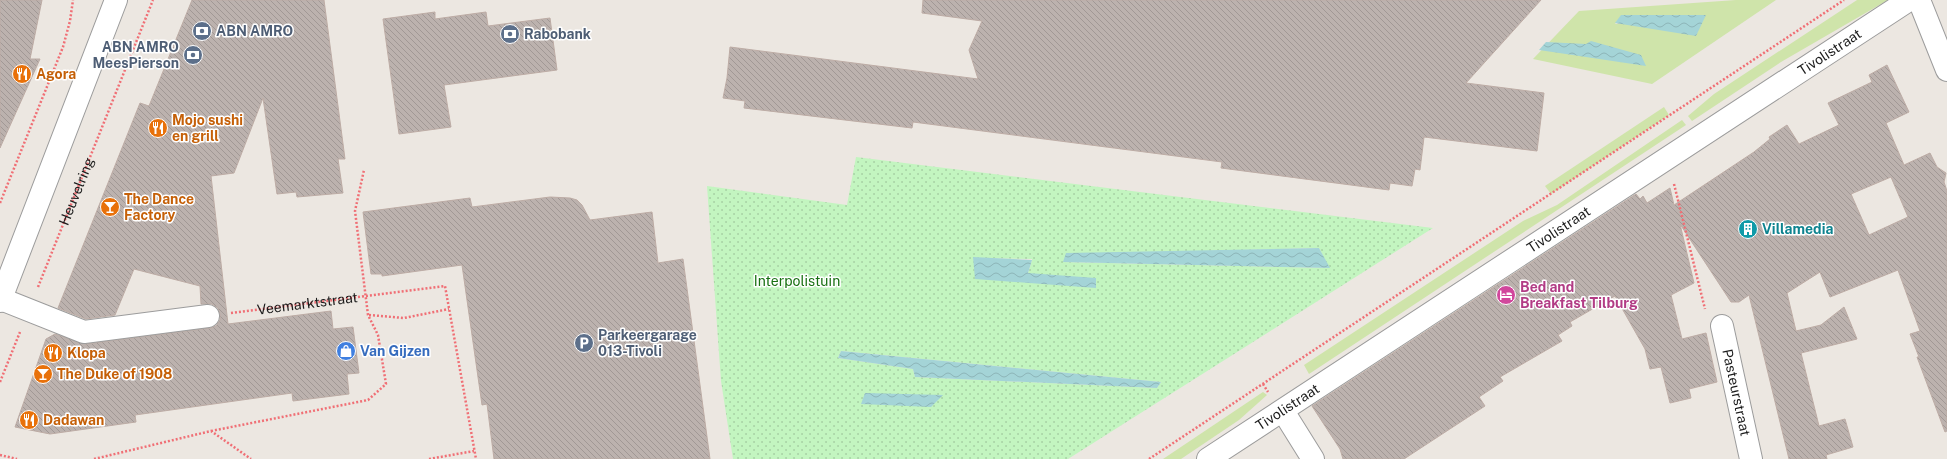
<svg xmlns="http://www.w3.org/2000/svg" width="1947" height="459" font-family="'Public Sans',sans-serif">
	<defs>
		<pattern id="park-dots" width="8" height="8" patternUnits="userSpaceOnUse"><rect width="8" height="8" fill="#c3f5c0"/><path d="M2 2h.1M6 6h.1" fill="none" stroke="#a7d1a4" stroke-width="1.8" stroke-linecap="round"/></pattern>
		<pattern id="water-waves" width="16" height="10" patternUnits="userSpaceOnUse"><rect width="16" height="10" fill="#a4d4d7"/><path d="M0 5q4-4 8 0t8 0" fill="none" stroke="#8db5b8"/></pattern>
		<pattern id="building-back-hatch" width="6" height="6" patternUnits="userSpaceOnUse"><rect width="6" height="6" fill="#bcb2ae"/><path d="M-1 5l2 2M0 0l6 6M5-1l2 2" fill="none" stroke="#a19895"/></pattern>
	</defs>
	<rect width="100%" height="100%" fill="#ece7e1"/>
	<g fill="#cfe4aa" fill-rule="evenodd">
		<path d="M1736 0H1776L1652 84 1533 59 1579 11ZM1622 15H1705L1615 24Z"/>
		<polygon points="1857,0 1888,0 1781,62 1692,121 1688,116 1714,94"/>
		<polygon points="1664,107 1669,115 1551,194 1545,186"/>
		<polygon points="1682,120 1686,125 1309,374 1304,365 1523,221 1557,205"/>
		<polygon points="1263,392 1267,395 1239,420 1181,459 1163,459"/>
	</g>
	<path fill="url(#park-dots)" fill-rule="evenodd" d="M856 157 1433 228 1068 459H733L721 381 707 186 847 205ZM1319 248 1329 268 1063 262 1207 251ZM973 258 1032 259V260L1028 273ZM841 351 1161 382 1157 388 915 377 913 369 838 358Z"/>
	<g fill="url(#water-waves)">
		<polygon points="1621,15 1706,15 1696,36 1615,23"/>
		<polygon points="1591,41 1641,55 1646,66 1539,50 1546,42 1586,44"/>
		<polygon points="1319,248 1330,268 1063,262 1066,253"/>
		<polygon points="973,257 1032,260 1028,273 1096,278 1096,288 975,279"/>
		<polygon points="841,351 1161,382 1157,388 915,377 913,369 838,358"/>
		<polygon points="865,393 943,395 931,407 861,404"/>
	</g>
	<g fill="url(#building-back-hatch)" stroke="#bdaca5" fill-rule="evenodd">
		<polygon points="0,0 42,0 30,59 40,59 0,148"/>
		<polygon points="192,0 324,0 345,159 338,159 343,193 297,197 296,192 277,194 263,98 234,173 211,176 228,324 331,311 333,329 353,327 359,373 347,374 349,394 293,401 292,393 135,415 136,422 50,434 15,427 46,339 55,334 86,344 210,328 216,326 220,320 220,314 218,308 212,304 201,304 200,286 134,269 115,315 86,319 58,308 140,103 149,106"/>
		<polygon points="923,0 1541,0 1466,83 1544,93 1537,151 1424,137 1420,170 1415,169 1412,186 1390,183 1389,190 1221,168 1222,162 913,122 912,128 744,108 745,101 723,98 727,78 730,47 978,79 969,50 982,21 922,13"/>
		<polygon points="435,12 435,19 486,12 488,26 550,18 557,70 444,85 451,127 399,134 383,19"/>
		<path d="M1887 65 1909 112 1886 123 1904 165 1930 153 1937 167 1946 173 1944 182 1947 191V431L1945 432 1917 357H1919L1910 334 1920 331 1898 270 1830 297 1820 272 1787 293 1796 331 1821 325 1844 307 1857 339 1801 353 1819 426 1845 419 1853 447 1826 455 1827 459H1789L1749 295 1739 302H1731L1680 224 1694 283 1671 295 1682 339 1706 333 1717 382 1689 389 1691 398 1670 403 1661 367 1650 369 1645 349 1615 296 1570 322 1572 326 1558 335 1562 341 1500 377 1503 381 1479 397 1485 406 1404 459H1343L1340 449 1312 406 1636 194 1640 199 1643 196 1647 203 1670 188 1674 205 1754 152 1770 139 1769 137 1787 125 1799 144 1839 125 1828 103 1872 82 1869 75ZM1891 177 1908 217 1869 235 1851 194Z"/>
		<polygon points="550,197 570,198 577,200 582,205 590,220 652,212 658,263 683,259 710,459 494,459 487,404 482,405 462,265 382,276 382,274 371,274 363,212 470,198 472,207"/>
	</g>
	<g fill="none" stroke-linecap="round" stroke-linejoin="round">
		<g stroke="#9c9c9c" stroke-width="24">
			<g id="minor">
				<polyline points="1919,0 1947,70"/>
				<polyline points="1,299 84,332 208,316"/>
				<path id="s3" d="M1722 326 1751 459"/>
				<polyline points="1283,411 1313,459"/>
				<path id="s4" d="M1208 459 1909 0"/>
			</g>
		</g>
		<g stroke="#9c9c9c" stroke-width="24">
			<polyline id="tertiary" points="0,301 116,0"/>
		</g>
		<g stroke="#f06f75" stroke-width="2.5" stroke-dasharray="2 2" stroke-linecap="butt">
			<polyline points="1674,184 1705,309"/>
			<polyline points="0,203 63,47 70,21 73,0"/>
			<path id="s1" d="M38 287 153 0"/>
			<path id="s2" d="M231 313 445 286 476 459"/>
			<polyline points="369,315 404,318 449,309"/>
			<polyline points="0,382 20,332"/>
			<polyline points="1263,384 1268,392"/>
			<polyline points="211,431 368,400 386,384 378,335 368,315 355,211 364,170"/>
			<polyline points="0,455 17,459"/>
			<polyline points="94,459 211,431 251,459"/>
			<polyline points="429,459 474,451"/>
			<polyline points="1149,459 1844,0"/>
		</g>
		<use href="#minor" stroke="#fff" stroke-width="22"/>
		<use href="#tertiary" stroke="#fff" stroke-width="22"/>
	</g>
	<defs>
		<g id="bank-disc" transform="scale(1)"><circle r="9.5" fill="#5c6f8a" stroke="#fff"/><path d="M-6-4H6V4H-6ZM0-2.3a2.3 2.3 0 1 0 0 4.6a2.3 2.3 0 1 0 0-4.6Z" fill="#fff"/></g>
		<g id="restaurant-disc" transform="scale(1)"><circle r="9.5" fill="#e8710a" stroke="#fff"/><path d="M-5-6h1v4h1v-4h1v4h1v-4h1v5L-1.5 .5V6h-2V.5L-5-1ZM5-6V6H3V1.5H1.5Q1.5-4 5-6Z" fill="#fff"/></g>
		<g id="bar-disc" transform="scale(1)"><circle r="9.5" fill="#e8710a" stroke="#fff"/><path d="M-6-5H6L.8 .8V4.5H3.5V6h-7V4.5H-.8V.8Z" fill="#fff"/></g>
		<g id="building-disc" transform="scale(1)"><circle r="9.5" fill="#0f9aa8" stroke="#fff"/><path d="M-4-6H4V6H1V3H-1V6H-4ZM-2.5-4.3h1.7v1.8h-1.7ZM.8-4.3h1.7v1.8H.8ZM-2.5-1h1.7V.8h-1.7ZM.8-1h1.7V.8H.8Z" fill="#fff"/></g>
		<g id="hotel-disc" transform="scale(1)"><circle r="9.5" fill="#d1479c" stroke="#fff"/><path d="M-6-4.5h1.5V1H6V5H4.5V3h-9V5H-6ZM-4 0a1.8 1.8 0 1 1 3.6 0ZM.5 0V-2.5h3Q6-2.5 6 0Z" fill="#fff"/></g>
		<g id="parking-disc" transform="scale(1)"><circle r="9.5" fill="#5c6f8a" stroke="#fff"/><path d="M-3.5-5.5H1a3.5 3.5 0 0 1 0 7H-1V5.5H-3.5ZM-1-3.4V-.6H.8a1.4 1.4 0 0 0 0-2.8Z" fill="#fff"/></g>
		<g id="shop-disc" transform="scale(1)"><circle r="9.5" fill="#3f7fe0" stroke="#fff"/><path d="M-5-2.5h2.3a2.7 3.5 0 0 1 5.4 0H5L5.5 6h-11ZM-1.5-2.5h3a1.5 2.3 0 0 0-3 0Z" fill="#fff"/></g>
	</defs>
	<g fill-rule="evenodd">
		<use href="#bank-disc" x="202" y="31"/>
		<use href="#bank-disc" x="510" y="34"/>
		<use href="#bank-disc" x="193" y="55"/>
		<use href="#restaurant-disc" x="22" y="74"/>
		<use href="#restaurant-disc" x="158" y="128"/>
		<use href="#bar-disc" x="110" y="207"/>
		<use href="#building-disc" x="1748" y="229"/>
		<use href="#hotel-disc" x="1506" y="295"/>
		<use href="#parking-disc" x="584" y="343"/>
		<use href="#shop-disc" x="346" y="351"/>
		<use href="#restaurant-disc" x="53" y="353"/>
		<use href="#bar-disc" x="43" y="374"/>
		<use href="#restaurant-disc" x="29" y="420"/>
	</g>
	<g text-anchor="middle" stroke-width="3" stroke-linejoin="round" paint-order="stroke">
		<g font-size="14" font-weight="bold" fill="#4e5e75" stroke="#fff" text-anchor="start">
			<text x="216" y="36">ABN AMRO</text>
			<text x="524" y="39">Rabobank</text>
			<text x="179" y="52" text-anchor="end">ABN AMRO<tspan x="179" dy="16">MeesPierson</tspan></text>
			<text x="598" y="340">Parkeergarage<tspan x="598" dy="16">013-Tivoli</tspan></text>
		</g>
		<g font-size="14" fill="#1b1b1b" stroke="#fff">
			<text dy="5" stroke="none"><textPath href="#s4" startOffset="743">Tivolistraat</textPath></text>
			<text dy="5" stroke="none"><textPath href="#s1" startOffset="103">Heuvelring</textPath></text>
			<text dy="5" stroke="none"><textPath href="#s4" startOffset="419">Tivolistraat</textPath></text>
			<text dy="5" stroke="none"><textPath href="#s2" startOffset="77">Veemarktstraat</textPath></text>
			<text dy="5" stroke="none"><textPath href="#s3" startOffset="68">Pasteurstraat</textPath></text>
			<text dy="5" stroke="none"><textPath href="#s4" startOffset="95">Tivolistraat</textPath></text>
		</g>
		<g font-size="14" font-weight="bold" fill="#c56008" stroke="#fff" text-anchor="start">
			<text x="36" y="79">Agora</text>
			<text x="172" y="125">Mojo sushi<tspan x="172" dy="16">en grill</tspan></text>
			<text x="124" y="204">The Dance<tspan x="124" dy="16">Factory</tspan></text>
			<text x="67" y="358">Klopa</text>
			<text x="57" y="379">The Duke of 1908</text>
			<text x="43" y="425">Dadawan</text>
		</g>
		<g font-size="14" font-weight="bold" fill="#0d838f" stroke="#fff" text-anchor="start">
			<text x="1762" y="234">Villamedia</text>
		</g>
		<g font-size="14" fill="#187112" stroke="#fff">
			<text x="797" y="286">Interpolistuin</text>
		</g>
		<g font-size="14" font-weight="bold" fill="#b23c85" stroke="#fff" text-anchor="start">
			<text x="1520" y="292">Bed and<tspan x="1520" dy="16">Breakfast Tilburg</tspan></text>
		</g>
		<g font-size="14" font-weight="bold" fill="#366cbe" stroke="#fff" text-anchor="start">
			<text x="360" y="356">Van Gijzen</text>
		</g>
	</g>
</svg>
